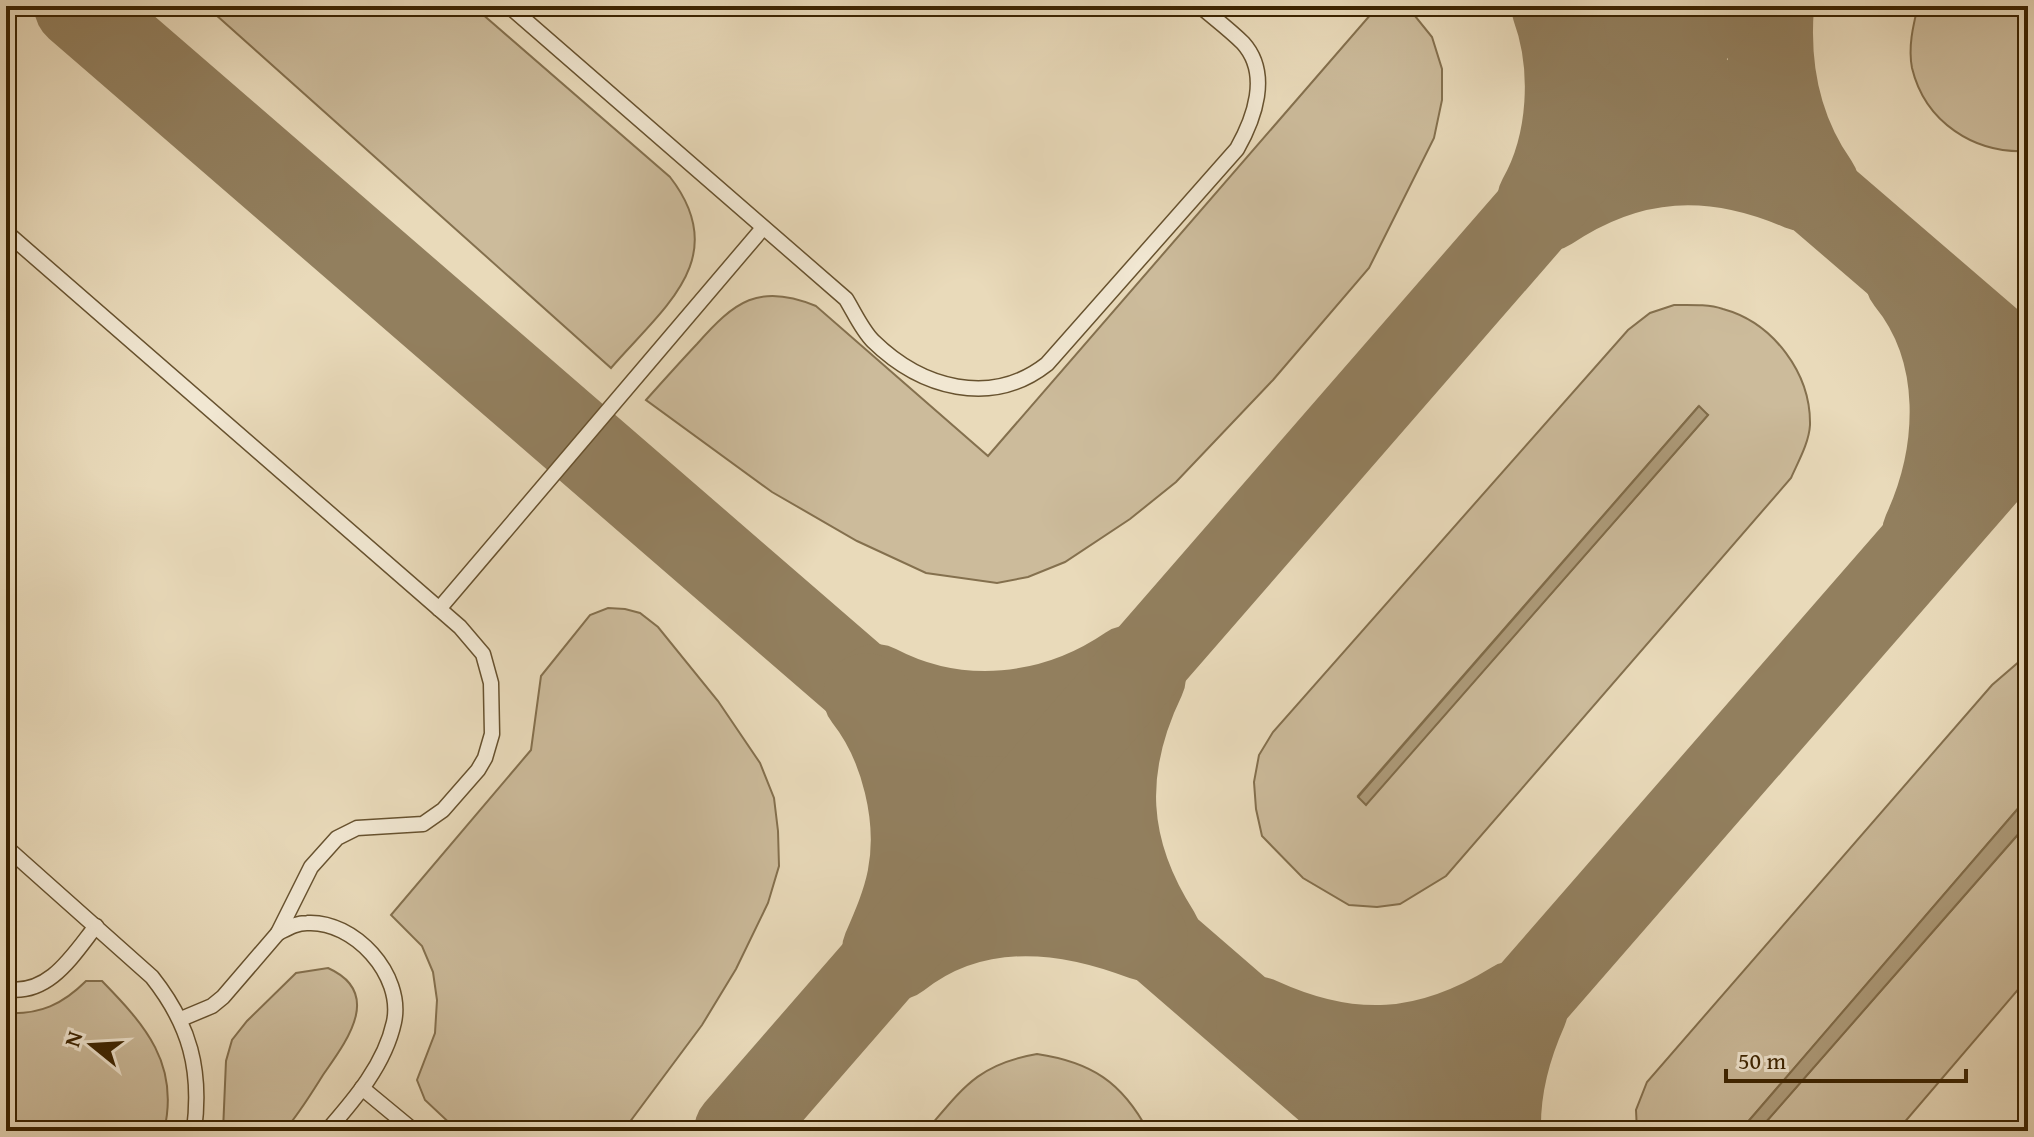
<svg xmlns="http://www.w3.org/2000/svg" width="2034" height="1137" font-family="'Gentium Book Plus',serif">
	<rect width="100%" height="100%" fill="#e9daba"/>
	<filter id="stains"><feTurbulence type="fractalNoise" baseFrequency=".0025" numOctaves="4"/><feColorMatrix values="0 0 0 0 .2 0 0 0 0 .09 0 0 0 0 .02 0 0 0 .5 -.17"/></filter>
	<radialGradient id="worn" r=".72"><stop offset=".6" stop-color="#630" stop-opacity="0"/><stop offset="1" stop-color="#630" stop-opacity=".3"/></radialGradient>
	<g fill="#ccbb9b" stroke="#84704e" stroke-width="2" fill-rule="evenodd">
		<path d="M206 6H473L670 177C733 258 663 308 611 368Z"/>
		<path d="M1378 6H1407L1432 37 1442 69V100L1434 138 1369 268 1273 380 1176 482 1130 519 1065 562 1028 577 997 583 926 573 857 541 772 492 646 400C663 381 680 362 697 344 734 302 759 282 816 306L988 456Z"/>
		<path d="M1918 6H2028V151C1974 154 1925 122 1912 68 1908 47 1913 26 1918 6Z"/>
		<path d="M1674 305C1690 305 1708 304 1723 309 1774 323 1811 374 1810 425 1809 443 1798 462 1791 478L1446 876 1400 904 1377 907 1349 905 1303 878 1262 836 1256 809 1254 782 1259 755 1273 732 1628 330 1650 313ZM1698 407 1708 415 1366 804 1358 796Z"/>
		<polygon points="608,608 625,609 640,613 658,627 718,701 760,763 774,798 778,831 779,866 768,903 736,969 702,1025 623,1131 458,1131 425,1100 417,1080 435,1033 437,1000 433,972 422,946 391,915 531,750 541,676 590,615"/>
		<polygon points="2028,654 2028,797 1740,1131 1637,1131 1636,1110 1647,1082 1992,685"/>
		<polygon points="2028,823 2028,978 1897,1131 1758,1131"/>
		<path d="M328 968C384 993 346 1042 323 1075 311 1094 299 1114 284 1131H223L226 1061 232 1040 247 1021 296 973Z"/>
		<path d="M86 981H102C145 1025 180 1064 164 1131H6V1013C40 1015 63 1004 86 981Z"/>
		<path d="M1037 1054C1091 1062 1122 1082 1148 1131H926C963 1088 978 1064 1037 1054Z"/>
	</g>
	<g fill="#ae9c7b" stroke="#806c4a" stroke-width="2">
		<polygon points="1699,406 1708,415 1366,805 1358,797"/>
		<polygon points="2028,797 2028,823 1758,1131 1740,1131"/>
	</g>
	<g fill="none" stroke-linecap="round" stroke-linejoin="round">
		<g stroke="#927f5e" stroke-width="86">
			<polyline points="77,6 1377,1131"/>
			<polyline points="1599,6 2028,375"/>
			<path d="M1771 6C1766 71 1778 131 1816 185"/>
			<path d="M1540 200C1572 144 1576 66 1554 6"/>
			<path d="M1548 208C1630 153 1712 149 1802 188"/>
			<path d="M1908 279C1967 351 1962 453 1925 533"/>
			<path d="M1143 677C1099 768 1103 850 1158 935"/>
			<path d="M876 687C958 730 1054 720 1130 668"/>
			<path d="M866 696C904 744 922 819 910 879 905 904 895 927 885 950"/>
			<path d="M897 957C971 898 1062 906 1145 938"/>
			<path d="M1259 1020C1351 1062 1428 1057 1514 1004"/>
			<polyline points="737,1131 1716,6"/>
			<polyline points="1412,1131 2028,424"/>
			<path d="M1498 1131C1497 1089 1508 1047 1525 1009"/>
		</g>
		<g stroke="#67522f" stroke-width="17">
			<g id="lane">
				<path d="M509 6 846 299C854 312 862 330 873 341 921 388 991 408 1047 364L1237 149C1254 119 1271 74 1243 43 1230 30 1214 18 1200 6"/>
				<polyline points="6,232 460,627 483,654 491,683 492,734 485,758 478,770 443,810 423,824 357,828 337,838 311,867 278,933 223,997 212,1006 181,1019"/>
				<polyline points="439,609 763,228"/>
				<path d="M6 847 152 977C190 1025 202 1070 194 1131"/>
				<path d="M278 933C288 928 296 923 307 923 354 920 404 975 394 1022 385 1064 355 1099 327 1131"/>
				<path d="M6 989C49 996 73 955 96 926"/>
				<polyline points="362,1088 414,1131"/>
			</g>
		</g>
		<use href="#lane" stroke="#f1e7d2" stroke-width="14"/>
	</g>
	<rect width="2034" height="1137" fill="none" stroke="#e9daba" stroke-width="32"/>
	<rect x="8" y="8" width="2018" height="1121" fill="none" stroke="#3c2401" stroke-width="4"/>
	<rect x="16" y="16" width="2002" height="1105" fill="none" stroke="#3c2401" stroke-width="2"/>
	<g transform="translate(92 1045) rotate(288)" stroke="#f1e7d2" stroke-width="6" paint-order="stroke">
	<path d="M0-6L14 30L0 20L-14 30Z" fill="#3c2401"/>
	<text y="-12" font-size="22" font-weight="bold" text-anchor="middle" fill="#3c2401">N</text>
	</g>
	<path d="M1726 1069v12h240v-12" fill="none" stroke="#3c2401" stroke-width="4"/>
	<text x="1738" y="1069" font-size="24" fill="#3c2401" stroke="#f1e7d2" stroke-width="6" paint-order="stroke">50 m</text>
	<rect width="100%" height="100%" filter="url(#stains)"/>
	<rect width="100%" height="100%" fill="url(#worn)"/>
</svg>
